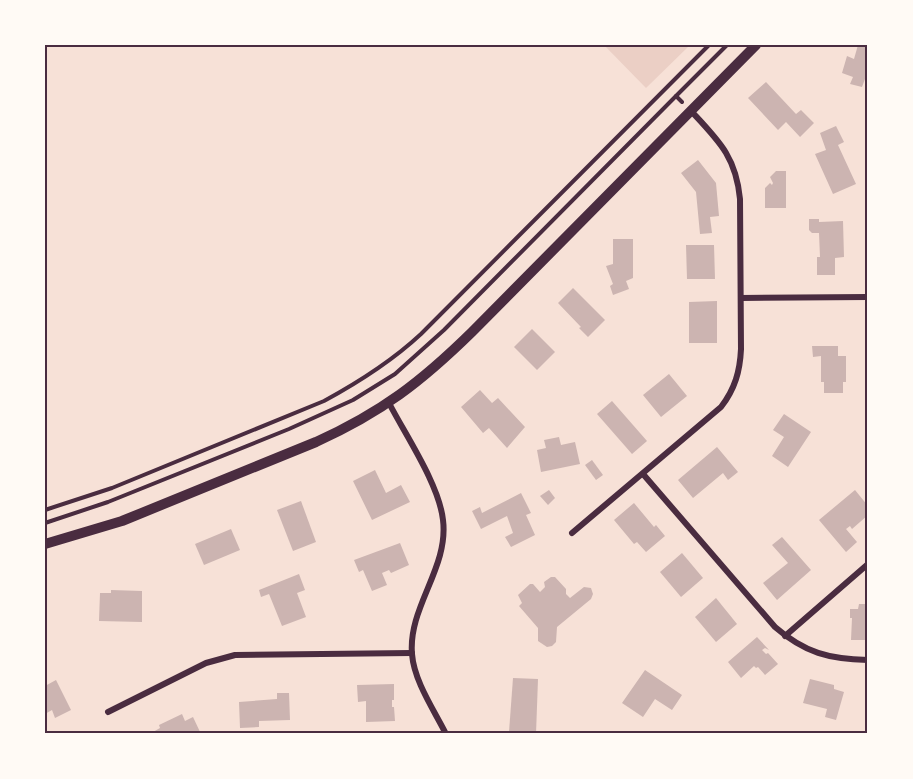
<svg xmlns="http://www.w3.org/2000/svg" width="913" height="779" font-family="'DM Sans',sans-serif">
	<rect width="100%" height="100%" fill="#f7e1d7"/>
	<polygon fill="#ebcfc5" points="604,45 690,45 646,88"/>
	<g fill="#ccb4b1">
		<polygon points="858,45 868,45 868,71 862,87 850,84 853,77 842,73 847,56 854,59"/>
		<polygon points="766,82 796,114 801,110 814,123 800,137 786,122 778,130 748,98"/>
		<polygon points="836,126 844,142 838,145 856,184 833,194 815,154 826,150 820,133"/>
		<polygon points="698,160 716,183 719,216 710,217 712,233 700,234 696,192 681,173"/>
		<polygon points="776,171 786,171 786,208 765,208 765,188 770,183 772,185 773,183 770,177"/>
		<polygon points="809,219 819,219 819,222 843,221 844,257 835,258 835,275 817,275 817,257 820,257 819,233 812,233 809,230"/>
		<polygon points="613,239 633,239 633,278 626,281 629,289 613,295 610,286 613,284 606,266 613,264"/>
		<polygon points="686,245 714,245 715,279 687,279"/>
		<polygon points="573,288 605,320 588,337 579,328 581,327 558,303"/>
		<polygon points="717,301 717,343 689,343 689,302"/>
		<polygon points="532,329 555,352 537,370 514,347"/>
		<polygon points="812,346 838,346 838,356 846,356 846,382 843,382 843,393 824,393 824,382 821,382 821,356 813,357"/>
		<polygon points="669,374 687,396 661,417 643,395"/>
		<polygon points="480,390 492,403 498,398 525,427 507,448 489,428 483,433 461,407"/>
		<polygon points="612,401 647,441 632,454 597,414"/>
		<polygon points="784,414 811,432 788,467 772,456 784,437 773,430"/>
		<polygon points="559,437 561,445 575,442 580,464 541,472 537,450 546,448 544,440"/>
		<polygon points="717,447 738,472 728,480 723,473 693,498 678,480"/>
		<polygon points="592,460 603,475 596,480 585,465"/>
		<polygon points="375,470 386,493 401,485 410,502 372,520 353,481"/>
		<polygon points="549,490 555,498 548,505 540,496"/>
		<polygon points="855,490 868,506 868,515 852,529 850,526 846,529 857,542 846,552 819,520"/>
		<polygon points="521,493 531,513 526,515 535,535 511,547 505,537 513,533 507,516 481,529 472,511 480,507 482,513"/>
		<polygon points="301,501 316,542 293,551 277,510"/>
		<polygon points="634,503 654,527 656,525 665,536 646,552 637,542 634,544 614,520"/>
		<polygon points="231,529 240,550 204,565 195,544"/>
		<polygon points="782,537 811,570 777,600 763,583 788,563 772,545"/>
		<polygon points="400,543 409,565 391,573 389,570 382,573 387,585 372,591 363,570 359,572 354,560"/>
		<polygon points="682,553 703,578 681,597 660,572"/>
		<polygon points="299,574 305,590 297,593 306,617 282,626 269,594 261,597 259,590"/>
		<polygon points="551,577 555,577 566,589 566,594 570,598 584,587 591,588 593,594 591,599 557,627 556,642 552,646 547,647 538,641 538,628 519,606 522,603 518,595 530,584 533,584 540,592 545,587 544,582"/>
		<polygon points="111,590 142,591 142,622 99,621 100,593 111,593"/>
		<polygon points="716,598 737,624 716,642 695,617"/>
		<polygon points="859,604 868,604 868,640 851,640 852,618 850,618 850,609 858,609"/>
		<polygon points="757,637 769,650 765,648 762,650 766,654 768,653 778,664 765,675 758,667 756,668 754,666 741,678 728,662"/>
		<polygon points="645,670 682,695 672,710 655,699 643,717 622,703"/>
		<polygon points="513,678 538,679 536,734 509,732"/>
		<polygon points="810,679 834,685 834,689 844,692 836,720 825,717 827,709 803,703"/>
		<polygon points="56,680 71,710 55,718 52,710 45,714 45,686"/>
		<polygon points="394,684 394,700 392,700 392,707 394,707 395,721 366,722 366,701 358,702 357,685"/>
		<rect x="865" y="691" width="3" height="26"/>
		<polygon points="277,693 289,693 290,720 259,721 259,727 240,728 239,702 277,699"/>
		<polygon points="182,714 185,721 193,717 201,734 154,734 153,732 160,728 159,725"/>
	</g>
	<g fill="none" stroke-linecap="round" stroke-linejoin="round">
		<g stroke="#4a2c40" stroke-width="4">
			<polyline points="676,96 727,45"/>
			<path d="M45 510 112 488 324 401C359 382 392 361 421 334L709 45"/>
			<polyline points="45,523 108,502 289,429 353,400 395,374 444,330 676,96 682,102"/>
		</g>
		<g stroke="#4a2c40" stroke-width="6">
			<polyline points="741,298 868,297"/>
			<path d="M389 403C406 436 439 484 443 520 449 568 408 607 412 654 414 681 434 710 446 734"/>
			<path d="M643 474 775 627C805 653 829 659 868 660"/>
			<path d="M572 533 721 407C735 389 740 371 741 349L740 199C736 157 719 141 692 112"/>
			<polyline points="785,636 868,564"/>
			<polyline points="108,712 206,663 235,655 412,653"/>
		</g>
		<path stroke="#4a2c40" stroke-width="10" d="M45 544 122 521 316 442C382 412 421 382 472 332L756 45"/>
	</g>
	<rect width="913" height="779" fill="none" stroke="#fffaf5" stroke-width="93"/>
	<rect x="46" y="46" width="820" height="686" fill="none" stroke="#4a2c40" stroke-width="2"/>
</svg>
